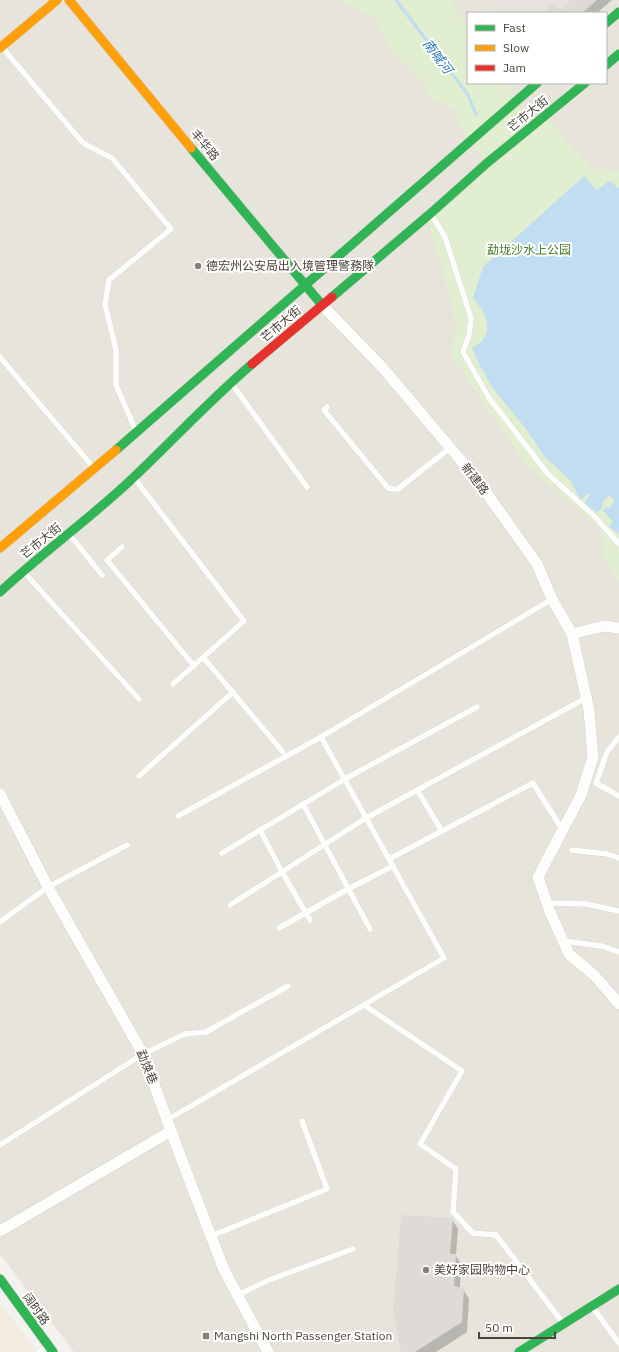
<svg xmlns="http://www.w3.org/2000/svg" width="619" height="1352" font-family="'IBM Plex Sans','Noto Sans SC',sans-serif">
	<rect width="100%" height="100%" fill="#f4f2ee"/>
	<path fill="#e7e4dc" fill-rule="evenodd" d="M0 0H619V1352H74L0 1254ZM468 13H606V83H468Z"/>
	<polygon fill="#f3ebdf" points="0,1303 37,1352 0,1352"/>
	<polygon fill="#e1eecf" points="340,0 450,0 468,27 468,83 504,83 537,125 546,117 576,152 593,168 619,171 619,581 606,564 600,529 525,463 452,357 456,324 442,267 426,216 489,167 457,123 455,109 430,99 424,82 390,51 377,20"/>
	<polygon fill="#e6e3df" points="502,0 571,0 560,10 554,4 543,13 487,13"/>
	<path fill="#c0ddf1" d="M584 176 597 190 609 181 619 188V534L609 526 613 521 603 511 606 507 608 509 615 501 609 495 602 503 604 505 597 513 585 503 590 495 588 493 581 500 570 480 544 456 527 430 495 391 480 366 472 348C476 345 482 343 484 338 493 324 482 308 473 298L483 267Z"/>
	<g fill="#0003">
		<polygon points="573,0 612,0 597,13 545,13 560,11"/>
		<polygon points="452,1219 458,1229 456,1256 461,1264 460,1288 463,1289 469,1299 467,1332 436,1352 402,1352"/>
	</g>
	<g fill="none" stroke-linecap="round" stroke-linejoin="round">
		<polyline stroke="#c0ddf1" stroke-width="3" points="396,0 468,95 476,114"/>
	</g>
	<g fill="#dedbd6">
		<polygon points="571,0 597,0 582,13 543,13 554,3 560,10"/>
		<polygon points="401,1215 453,1218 450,1254 456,1254 454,1286 464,1288 462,1322 415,1352 401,1352 393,1310"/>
	</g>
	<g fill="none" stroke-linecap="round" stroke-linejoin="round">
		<g stroke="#d2d0cb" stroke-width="6">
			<g id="lane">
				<polyline points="2,47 83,143 112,158 171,229 109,280 105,304 116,350 116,385 136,431"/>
				<polyline points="431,214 445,237 471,318 469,335 463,352 489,398 548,474 594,516 619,544"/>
				<polyline points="0,357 93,467"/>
				<polyline points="232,384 307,487"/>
				<polyline points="327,407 324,410 388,488 394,489 398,489 450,448"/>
				<polyline points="135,479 244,621 173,684"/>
				<polyline points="69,534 102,575"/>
				<polyline points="122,547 107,560 194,666"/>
				<polyline points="23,571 139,699"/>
				<polyline points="203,657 283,752"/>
				<polyline points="619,737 607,752 596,783 619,796"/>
				<polyline points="139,776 233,692"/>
				<polyline points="417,790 442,831"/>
				<polyline points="303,804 370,929"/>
				<polyline points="178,816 321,737 552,599"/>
				<polyline points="260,830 282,872 310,920"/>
				<polyline points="572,850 607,854 619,858"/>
				<polyline points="222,853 345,779 477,707"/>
				<polyline points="389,859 533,783 562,829"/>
				<polyline points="547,903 586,904 619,911"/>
				<polyline points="230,905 366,818 586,698"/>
				<polyline points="0,922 48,887 127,845"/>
				<polyline points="279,928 348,889 393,866"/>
				<polyline points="563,941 602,946 619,952"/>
				<polyline points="364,1005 462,1071 420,1144 456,1169 453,1212 473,1233 496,1235 563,1323"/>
				<polyline points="167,1120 444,958 321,737"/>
				<polyline points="0,1145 143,1054 185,1034 206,1032 288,986"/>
				<polyline points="211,1236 327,1189 302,1121"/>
				<polyline points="238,1295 269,1280 353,1249"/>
				<polyline points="593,1308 619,1343"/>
				<polyline points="39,1352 48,1346"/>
			</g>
		</g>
		<g stroke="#d2d0cb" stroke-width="12">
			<g id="street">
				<polyline points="322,305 382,367 475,477 537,564 552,599 572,634 604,626 619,628"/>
				<polyline points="572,634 589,710 593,757 581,795 538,877 550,912 569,954 594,975 619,1004"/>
				<polyline points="0,794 48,887 143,1054 181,1158 224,1270 268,1352"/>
				<polyline points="0,1231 171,1131"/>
			</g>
		</g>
		<g stroke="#d3cfc5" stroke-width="10">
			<g id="fast">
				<polyline points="606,23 619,12"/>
				<polyline points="606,65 619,54"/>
				<polyline points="191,148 322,305"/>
				<polyline points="332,297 431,213 487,163 585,83"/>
				<polyline points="116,450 537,83"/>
				<path d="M0 592C43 552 91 518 134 477 173 440 210 400 252 364"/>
				<polyline points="0,1279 53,1352"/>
				<polyline points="519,1352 619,1289"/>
			</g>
		</g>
		<g stroke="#d3cfc5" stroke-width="10">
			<g id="slow">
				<polyline points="69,0 191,148"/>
				<polyline points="0,48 57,0"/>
				<polyline points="0,548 116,450"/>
			</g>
		</g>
		<g stroke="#d3cfc5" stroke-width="10">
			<polyline id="jam" points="252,364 332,297"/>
		</g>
		<use href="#lane" stroke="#fdfdfc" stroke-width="5.5"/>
		<use href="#street" stroke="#fdfdfc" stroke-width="11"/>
		<use href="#fast" stroke="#30b455" stroke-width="9"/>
		<use href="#slow" stroke="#ff9f0a" stroke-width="9"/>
		<use href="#jam" stroke="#e5322d" stroke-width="9"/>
	</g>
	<g fill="#868178" stroke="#fff" stroke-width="1.5">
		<circle cx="198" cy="266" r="4"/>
		<circle cx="426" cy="1270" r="4"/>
		<rect x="202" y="1332" width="8" height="8" rx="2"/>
	</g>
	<g text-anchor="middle" stroke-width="4" stroke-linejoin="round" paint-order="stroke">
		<g font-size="12" fill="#4b4439" stroke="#fff">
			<text transform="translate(528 114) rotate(-39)" y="4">芒市大街</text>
			<text transform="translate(205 145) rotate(50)" y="4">丰华路</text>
			<text transform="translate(281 324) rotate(-40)" y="4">芒市大街</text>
			<text transform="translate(475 479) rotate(52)" y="4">新建路</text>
			<text transform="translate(41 541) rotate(-39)" y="4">芒市大街</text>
			<text transform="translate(147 1067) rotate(68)" y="4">勐焕巷</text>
			<text transform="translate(36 1309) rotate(54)" y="4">阔时路</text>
		</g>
		<g font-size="12" fill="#4a7f2a" stroke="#fff">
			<text x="529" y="254">勐垅沙水上公园</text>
		</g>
		<g font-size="12" fill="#4b4439" stroke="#fff" text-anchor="start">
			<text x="206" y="270">德宏州公安局出入境管理警務隊</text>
			<text x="434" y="1274">美好家园购物中心</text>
			<text x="214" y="1340">Mangshi North Passenger Station</text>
		</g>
		<g font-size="13" font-style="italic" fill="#2e7ab2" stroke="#fff">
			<text transform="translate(438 56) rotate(53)" y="5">南喊河</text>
		</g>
	</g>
	<rect x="467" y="12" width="140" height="72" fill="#ffffff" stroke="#b7b4b0"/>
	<rect x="475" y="25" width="20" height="6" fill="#30b455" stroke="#b7b4b0"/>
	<text x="503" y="32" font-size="12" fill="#4b4439">Fast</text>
	<rect x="475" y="45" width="20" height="6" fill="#ff9f0a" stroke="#b7b4b0"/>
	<text x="503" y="52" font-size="12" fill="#4b4439">Slow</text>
	<rect x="475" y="65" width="20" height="6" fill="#e5322d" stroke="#b7b4b0"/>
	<text x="503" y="72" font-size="12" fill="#4b4439">Jam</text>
	<path d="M479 1332v6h76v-6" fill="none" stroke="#4b4439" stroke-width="2"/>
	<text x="485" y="1332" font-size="12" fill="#4b4439" stroke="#ffffff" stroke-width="3" paint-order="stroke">50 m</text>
</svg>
